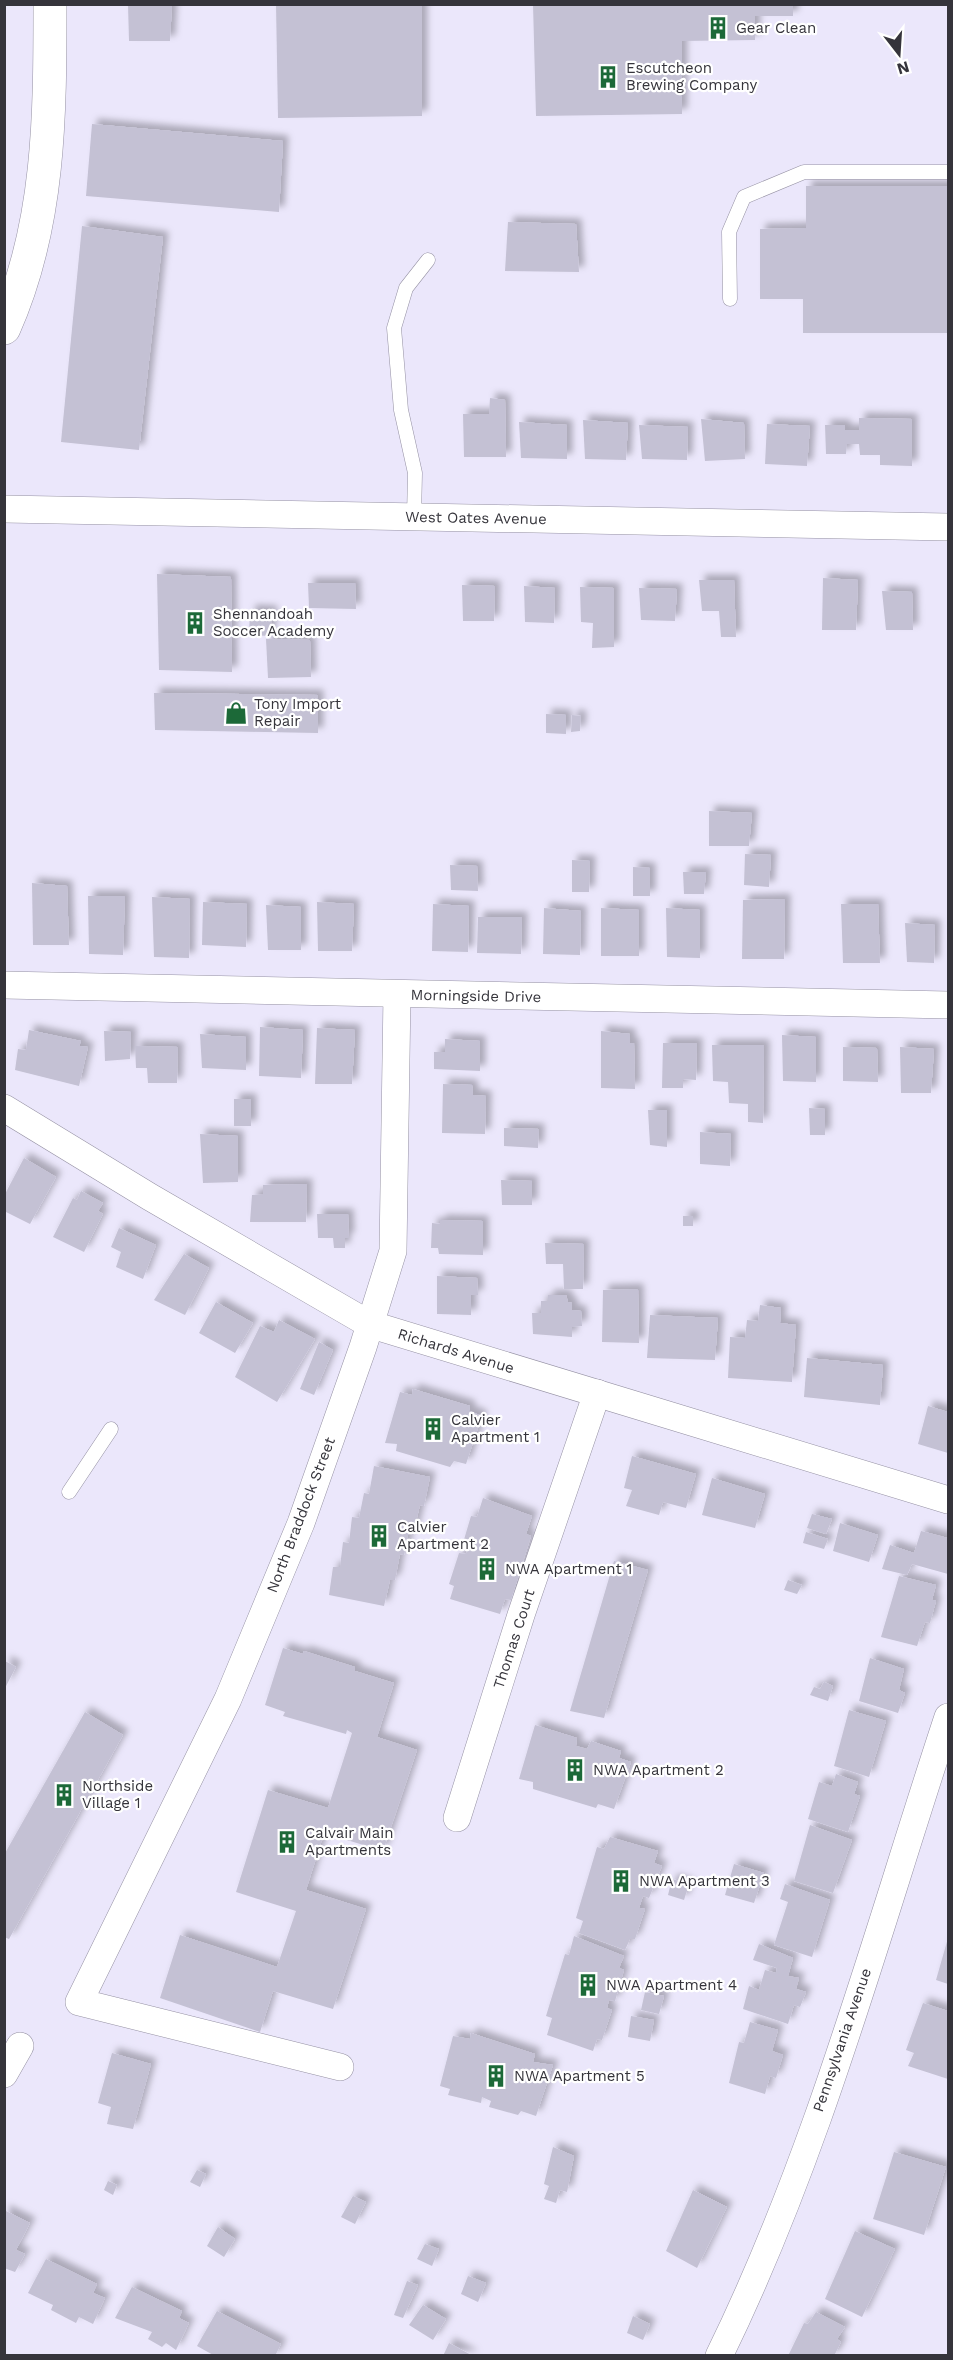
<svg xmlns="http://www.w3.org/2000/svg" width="953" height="2360" font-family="'Work Sans',sans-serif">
	<defs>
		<filter id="shadow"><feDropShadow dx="5.5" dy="-5.5" stdDeviation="3" flood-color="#0004"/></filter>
	</defs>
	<rect width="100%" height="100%" fill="#ebe7fb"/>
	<g fill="#c4c1d4" filter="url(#shadow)">
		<polygon points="128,4 172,4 170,41 129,41"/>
		<polygon points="276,4 422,4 422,116 278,118"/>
		<polygon points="533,4 793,4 793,16 755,16 755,40 682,41 682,114 536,116"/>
		<polygon points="92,124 283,141 279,212 86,196"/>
		<polygon points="806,186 948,186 948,333 803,333 803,299 760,299 760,229 806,228"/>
		<polygon points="508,222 576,224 579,272 505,271"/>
		<polygon points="82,226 163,237 139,450 61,442"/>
		<polygon points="490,398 505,400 506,457 464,457 463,414 489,414"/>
		<polygon points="859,418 912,419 912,466 880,465 880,455 860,455 859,444 847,444 846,454 826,454 825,425 845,425 845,430 859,430"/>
		<polygon points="701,419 744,423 745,459 705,461"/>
		<polygon points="583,420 628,423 626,460 585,459"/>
		<polygon points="519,422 567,425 567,459 521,458"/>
		<polygon points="767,424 810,426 807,466 765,464"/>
		<polygon points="639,425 688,427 687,460 642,459"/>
		<polygon points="157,574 231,577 232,672 159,670"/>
		<polygon points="823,578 858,580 856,630 822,630"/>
		<polygon points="699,580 734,580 736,637 721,637 719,611 702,611"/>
		<polygon points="308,583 355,583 356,609 309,608"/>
		<polygon points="462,585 495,586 494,621 463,621"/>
		<polygon points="524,586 555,588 554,623 525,622"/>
		<polygon points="580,587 614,588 614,647 592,648 593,623 581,622"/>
		<polygon points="639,588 677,589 675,621 641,620"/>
		<polygon points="882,591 912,592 913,630 886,630"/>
		<polygon points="250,610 272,611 270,636 249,635"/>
		<polygon points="266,639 310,640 311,677 268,678"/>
		<polygon points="154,693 318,695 318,733 155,730"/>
		<polygon points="546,714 566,715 566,734 546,733"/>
		<polygon points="572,715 581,716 580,731 571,732"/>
		<polygon points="709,811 752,813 749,846 709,846"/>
		<polygon points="745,854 771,855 769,887 744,885"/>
		<polygon points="572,860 590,861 589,892 572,892"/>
		<polygon points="450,865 477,866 478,891 451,890"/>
		<polygon points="633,867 650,868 650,896 633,896"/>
		<polygon points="683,872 706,872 704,894 684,894"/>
		<polygon points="32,883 67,886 69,945 33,945"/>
		<polygon points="88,896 125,896 123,955 89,954"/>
		<polygon points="152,897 190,899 189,958 154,957"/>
		<polygon points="785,899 784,959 742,959 743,900"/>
		<polygon points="203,902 247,904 246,947 202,945"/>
		<polygon points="317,902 354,904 352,951 318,951"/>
		<polygon points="433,904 469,906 468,952 432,951"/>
		<polygon points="841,904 878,904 880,963 843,963"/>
		<polygon points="266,905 301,907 301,950 268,950"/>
		<polygon points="544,908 581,911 580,955 543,954"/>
		<polygon points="601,908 639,910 639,956 601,956"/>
		<polygon points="666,908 700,910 700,958 667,957"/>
		<polygon points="478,917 522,917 521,954 477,953"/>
		<polygon points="905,923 935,925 934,963 907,962"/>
		<polygon points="260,1027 303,1030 301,1078 259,1076"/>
		<polygon points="317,1028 355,1030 352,1084 315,1084"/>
		<polygon points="29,1030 81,1041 79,1046 88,1047 79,1086 15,1070 18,1049 26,1050"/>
		<polygon points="104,1031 131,1032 130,1059 105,1061"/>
		<polygon points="601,1031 630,1034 630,1043 634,1043 635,1089 601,1088"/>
		<polygon points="200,1034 246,1037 246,1070 202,1068"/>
		<polygon points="782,1035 816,1037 816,1082 783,1081"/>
		<polygon points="445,1039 480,1041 480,1071 434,1069 434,1052 445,1052"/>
		<polygon points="663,1043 697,1043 696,1080 683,1079 683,1088 662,1088"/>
		<polygon points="712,1045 764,1045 763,1123 748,1122 748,1104 729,1103 728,1082 713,1081"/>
		<polygon points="135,1046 178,1047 177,1083 148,1083 147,1068 136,1068"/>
		<polygon points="843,1047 877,1048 878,1082 843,1081"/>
		<polygon points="900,1047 934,1049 931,1093 901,1093"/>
		<polygon points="443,1084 472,1085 473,1095 486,1096 485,1134 442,1133"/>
		<rect x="234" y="1099" width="17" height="27"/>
		<polygon points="809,1108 825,1109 825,1135 810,1135"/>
		<polygon points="648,1110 667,1110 667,1147 650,1145"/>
		<polygon points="504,1128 539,1129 538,1148 504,1146"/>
		<polygon points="700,1132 731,1134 730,1166 700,1164"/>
		<polygon points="200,1134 238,1136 238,1182 203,1183"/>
		<polygon points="24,1158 56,1177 30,1224 4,1211 4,1196"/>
		<polygon points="501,1180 532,1181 532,1205 502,1205"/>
		<polygon points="307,1184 306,1222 250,1222 252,1195 263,1194 263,1185"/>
		<polygon points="81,1191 103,1203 98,1211 103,1214 84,1252 53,1237 73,1198 77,1200"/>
		<polygon points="317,1214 348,1214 349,1238 345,1238 345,1248 334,1248 333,1238 318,1238"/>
		<rect x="683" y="1216" width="10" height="10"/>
		<polygon points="440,1220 483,1221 483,1255 439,1254 438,1248 431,1248 432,1223 440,1224"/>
		<polygon points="119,1228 156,1245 143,1279 116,1267 121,1252 111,1247"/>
		<polygon points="545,1243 584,1244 583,1289 564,1289 563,1264 546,1264"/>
		<polygon points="184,1254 209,1268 185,1315 154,1300"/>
		<polygon points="437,1276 477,1278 478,1295 471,1295 471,1315 437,1314"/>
		<polygon points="638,1289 639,1343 602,1342 603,1290"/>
		<polygon points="548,1295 566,1295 568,1302 572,1303 572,1310 581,1311 582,1326 572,1327 572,1337 533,1334 532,1313 541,1313 541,1301 548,1301"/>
		<polygon points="216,1302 253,1323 235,1353 199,1333"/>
		<polygon points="760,1305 781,1308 780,1323 796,1325 792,1382 728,1378 730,1337 745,1338 747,1320 758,1321"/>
		<polygon points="650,1315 718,1318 715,1360 647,1358"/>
		<polygon points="279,1320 315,1339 277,1402 235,1377 260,1326 274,1332"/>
		<polygon points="319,1342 333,1350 314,1395 300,1389"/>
		<polygon points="807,1358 883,1365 880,1405 804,1397"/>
		<polygon points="413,1389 470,1406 469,1411 482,1416 466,1464 454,1461 450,1467 396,1451 397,1444 385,1443 400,1392 412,1395"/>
		<polygon points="928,1406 948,1412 948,1453 918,1444"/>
		<polygon points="632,1456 696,1474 686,1508 663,1502 659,1515 626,1506 632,1490 624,1488"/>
		<polygon points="374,1466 430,1477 424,1506 420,1505 414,1530 409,1530 404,1555 400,1554 395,1580 390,1580 384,1606 329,1595 333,1567 340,1567 343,1542 349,1543 352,1517 359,1518 364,1493 369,1494"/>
		<polygon points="712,1478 765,1494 755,1528 702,1515"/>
		<polygon points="483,1498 532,1516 526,1534 531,1536 511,1600 505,1599 500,1614 450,1599 454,1586 449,1584 459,1553 466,1554 469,1545 463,1543 471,1516 477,1517"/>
		<polygon points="812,1514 832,1519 826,1534 807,1528"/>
		<polygon points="840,1523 878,1535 869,1562 833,1551"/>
		<polygon points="921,1531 948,1538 948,1574 912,1564 907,1575 882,1569 890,1545 914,1553"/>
		<polygon points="806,1532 828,1539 824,1549 803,1543"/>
		<polygon points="614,1561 648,1570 604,1718 570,1711"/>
		<polygon points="899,1576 936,1585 932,1600 936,1601 930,1623 925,1622 917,1646 881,1637"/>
		<polygon points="788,1580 802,1585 797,1594 784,1590"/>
		<polygon points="283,1648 303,1654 304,1651 355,1667 355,1671 394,1683 377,1737 417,1750 383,1851 324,1833 306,1890 366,1909 333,2009 273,1991 260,2032 160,1998 180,1935 277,1967 296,1911 236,1892 268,1790 328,1808 352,1733 347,1730 346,1734 283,1716 285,1712 265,1705"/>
		<polygon points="870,1658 904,1669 899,1690 905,1693 898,1713 859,1701"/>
		<polygon points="5,1661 16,1667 5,1688"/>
		<polygon points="824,1682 833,1686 828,1701 810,1695 814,1687 820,1689"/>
		<polygon points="849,1710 886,1721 869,1777 834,1766"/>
		<polygon points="85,1712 123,1735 9,1939 4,1937 4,1855"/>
		<polygon points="535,1725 577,1738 576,1746 587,1749 591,1741 621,1751 619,1758 631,1762 614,1809 598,1804 596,1808 533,1789 533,1782 519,1779"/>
		<polygon points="836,1774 858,1782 854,1794 860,1796 848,1832 808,1819 819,1782 832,1786"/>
		<polygon points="810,1825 852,1840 833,1893 794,1881"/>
		<polygon points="610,1837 658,1851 654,1863 662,1866 649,1898 643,1896 639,1908 645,1909 635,1939 630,1939 625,1950 579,1933 583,1921 576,1918 597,1847 604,1849"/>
		<polygon points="734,1864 764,1873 754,1903 725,1895"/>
		<polygon points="672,1879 689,1884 684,1900 668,1895"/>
		<polygon points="785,1884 830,1900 812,1957 774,1945 788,1902 780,1899"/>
		<polygon points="574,1936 624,1956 619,1968 624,1970 615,2001 609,2000 607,2008 612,2010 602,2040 597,2039 593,2051 547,2035 552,2018 546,2016 565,1954 569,1955"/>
		<polygon points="948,1938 948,1984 936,1980"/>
		<polygon points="759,1944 793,1958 788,1976 799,1978 796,1989 806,1992 800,2007 794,2005 788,2024 743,2009 749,1986 759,1990 765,1970 776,1973 777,1968 753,1960"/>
		<polygon points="645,1992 664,1996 659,2014 641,2010"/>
		<polygon points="923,2003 948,2011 948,2079 908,2066 914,2053 906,2050"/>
		<polygon points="631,2016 654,2020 650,2041 628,2037"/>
		<polygon points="750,2022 778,2030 772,2051 783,2055 776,2078 770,2076 765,2094 729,2083 739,2042 744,2043"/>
		<polygon points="471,2033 535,2054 533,2062 553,2065 536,2116 521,2111 518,2115 489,2107 491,2101 482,2097 481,2103 448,2095 450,2089 440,2086 453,2036 470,2039"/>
		<polygon points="112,2053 151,2064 133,2129 107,2124 111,2107 98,2103"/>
		<polygon points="553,2147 574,2156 567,2192 560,2190 556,2203 544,2199 549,2186 544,2184"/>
		<polygon points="894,2152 946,2167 924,2235 873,2219"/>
		<polygon points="197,2170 206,2174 200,2187 190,2182"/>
		<polygon points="108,2181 117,2185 113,2195 104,2190"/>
		<polygon points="693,2190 727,2207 697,2268 666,2251"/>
		<polygon points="353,2196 366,2202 355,2224 341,2217"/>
		<polygon points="4,2210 30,2223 16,2250 25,2254 15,2272 4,2268"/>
		<polygon points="218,2227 235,2239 224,2257 207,2246"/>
		<polygon points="855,2231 895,2249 862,2317 825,2299"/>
		<polygon points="425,2244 439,2249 432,2266 417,2259"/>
		<polygon points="46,2259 97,2284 93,2293 105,2298 93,2324 79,2317 76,2323 51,2310 53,2305 28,2293"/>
		<polygon points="468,2276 486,2283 478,2302 461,2294"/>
		<polygon points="407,2281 418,2285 403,2318 394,2315"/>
		<polygon points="132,2287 182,2311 179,2318 189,2323 176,2350 166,2343 162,2347 148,2339 152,2332 115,2318"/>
		<polygon points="423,2305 446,2319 433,2340 409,2325"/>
		<polygon points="217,2311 281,2344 275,2356 215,2356 197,2346"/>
		<polygon points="816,2312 845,2327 837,2339 841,2342 834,2356 788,2356 804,2323 808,2324"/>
		<polygon points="633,2316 650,2324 643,2340 627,2333"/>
		<polygon points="449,2343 473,2356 443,2356"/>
	</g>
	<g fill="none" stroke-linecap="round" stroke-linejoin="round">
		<g stroke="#9692a4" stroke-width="15">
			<g id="lane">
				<polyline points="730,299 729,232 744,197 804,172 948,172"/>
				<polyline points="414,517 415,473 401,410 394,328 406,288 428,260"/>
				<polyline points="69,1492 111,1429"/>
			</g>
		</g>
		<g stroke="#9692a4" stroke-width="28">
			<g id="street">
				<polyline points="4,509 948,527"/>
				<polyline points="4,985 948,1005"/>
				<polyline points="4,1108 150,1197 369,1324 948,1500"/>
				<polyline points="457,1818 521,1615 597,1393"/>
				<polyline points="340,2067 79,2002 228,1699 301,1523 363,1347 393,1251 397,995"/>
				<polyline points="4,2074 20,2046"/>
				<path d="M719 2356C819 2152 877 1931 948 1717"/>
			</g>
		</g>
		<g stroke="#9692a4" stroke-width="34">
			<path id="primary" d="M4 328C50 225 50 115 50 4"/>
		</g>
		<use href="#lane" stroke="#fff" stroke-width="14"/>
		<use href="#street" stroke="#fff" stroke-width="27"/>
		<use href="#primary" stroke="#fff" stroke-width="33"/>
	</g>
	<defs>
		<g id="building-bare" transform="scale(1.8)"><path d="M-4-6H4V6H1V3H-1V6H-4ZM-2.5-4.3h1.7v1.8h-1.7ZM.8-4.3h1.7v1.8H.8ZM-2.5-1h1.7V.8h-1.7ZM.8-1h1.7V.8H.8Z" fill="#1c6938" stroke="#fff" stroke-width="2.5" paint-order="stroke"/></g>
		<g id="shop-bare" transform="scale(1.8)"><path d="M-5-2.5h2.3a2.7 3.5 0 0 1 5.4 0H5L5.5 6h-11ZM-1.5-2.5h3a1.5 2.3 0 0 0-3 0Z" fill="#1c6938" stroke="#fff" stroke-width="2.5" paint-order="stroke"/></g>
	</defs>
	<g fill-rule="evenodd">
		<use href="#building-bare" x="718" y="28"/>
		<use href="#building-bare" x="608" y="77"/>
		<use href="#building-bare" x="195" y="623"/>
		<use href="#shop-bare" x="236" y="713"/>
		<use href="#building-bare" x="433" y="1429"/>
		<use href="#building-bare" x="379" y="1536"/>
		<use href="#building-bare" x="487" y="1569"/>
		<use href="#building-bare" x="575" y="1770"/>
		<use href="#building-bare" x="64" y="1795"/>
		<use href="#building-bare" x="287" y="1842"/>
		<use href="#building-bare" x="621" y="1881"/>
		<use href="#building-bare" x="588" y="1985"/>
		<use href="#building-bare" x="496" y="2076"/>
	</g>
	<g text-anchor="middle" stroke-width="4.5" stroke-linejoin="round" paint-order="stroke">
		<g font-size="15" fill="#35343b" stroke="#fff" text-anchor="start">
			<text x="736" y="33">Gear Clean</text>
			<text x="626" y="73">Escutcheon<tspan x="626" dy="17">Brewing Company</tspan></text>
			<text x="213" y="619">Shennandoah<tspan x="213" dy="17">Soccer Academy</tspan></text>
			<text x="254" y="709">Tony Import<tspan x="254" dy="17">Repair</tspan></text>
			<text x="451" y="1425">Calvier<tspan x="451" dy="17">Apartment 1</tspan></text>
			<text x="397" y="1532">Calvier<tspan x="397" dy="17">Apartment 2</tspan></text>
			<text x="505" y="1574">NWA Apartment 1</text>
			<text x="593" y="1775">NWA Apartment 2</text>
			<text x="82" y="1791">Northside<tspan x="82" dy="17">Village 1</tspan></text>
			<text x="305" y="1838">Calvair Main<tspan x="305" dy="17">Apartments</tspan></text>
			<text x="639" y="1886">NWA Apartment 3</text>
			<text x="606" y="1990">NWA Apartment 4</text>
			<text x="514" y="2081">NWA Apartment 5</text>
		</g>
		<g font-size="15" fill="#35343b" stroke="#fff">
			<text transform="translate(476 518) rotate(1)" y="5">West Oates Avenue</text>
			<text transform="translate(476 996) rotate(1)" y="5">Morningside Drive</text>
			<text transform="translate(456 1351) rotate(17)" y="5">Richards Avenue</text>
			<text transform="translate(301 1515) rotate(-69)" y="5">North Braddock Street</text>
			<text transform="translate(514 1639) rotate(-72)" y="5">Thomas Court</text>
			<text transform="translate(842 2040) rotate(-71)" y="5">Pennsylvania Avenue</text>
		</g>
	</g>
	<rect width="953" height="2360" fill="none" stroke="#35343b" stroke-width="12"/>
	<g transform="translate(899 54) rotate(163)" stroke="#ffffff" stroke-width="4.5" paint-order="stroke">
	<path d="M0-4.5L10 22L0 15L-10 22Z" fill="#35343b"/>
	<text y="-9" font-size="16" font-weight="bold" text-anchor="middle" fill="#35343b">N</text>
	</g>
</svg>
